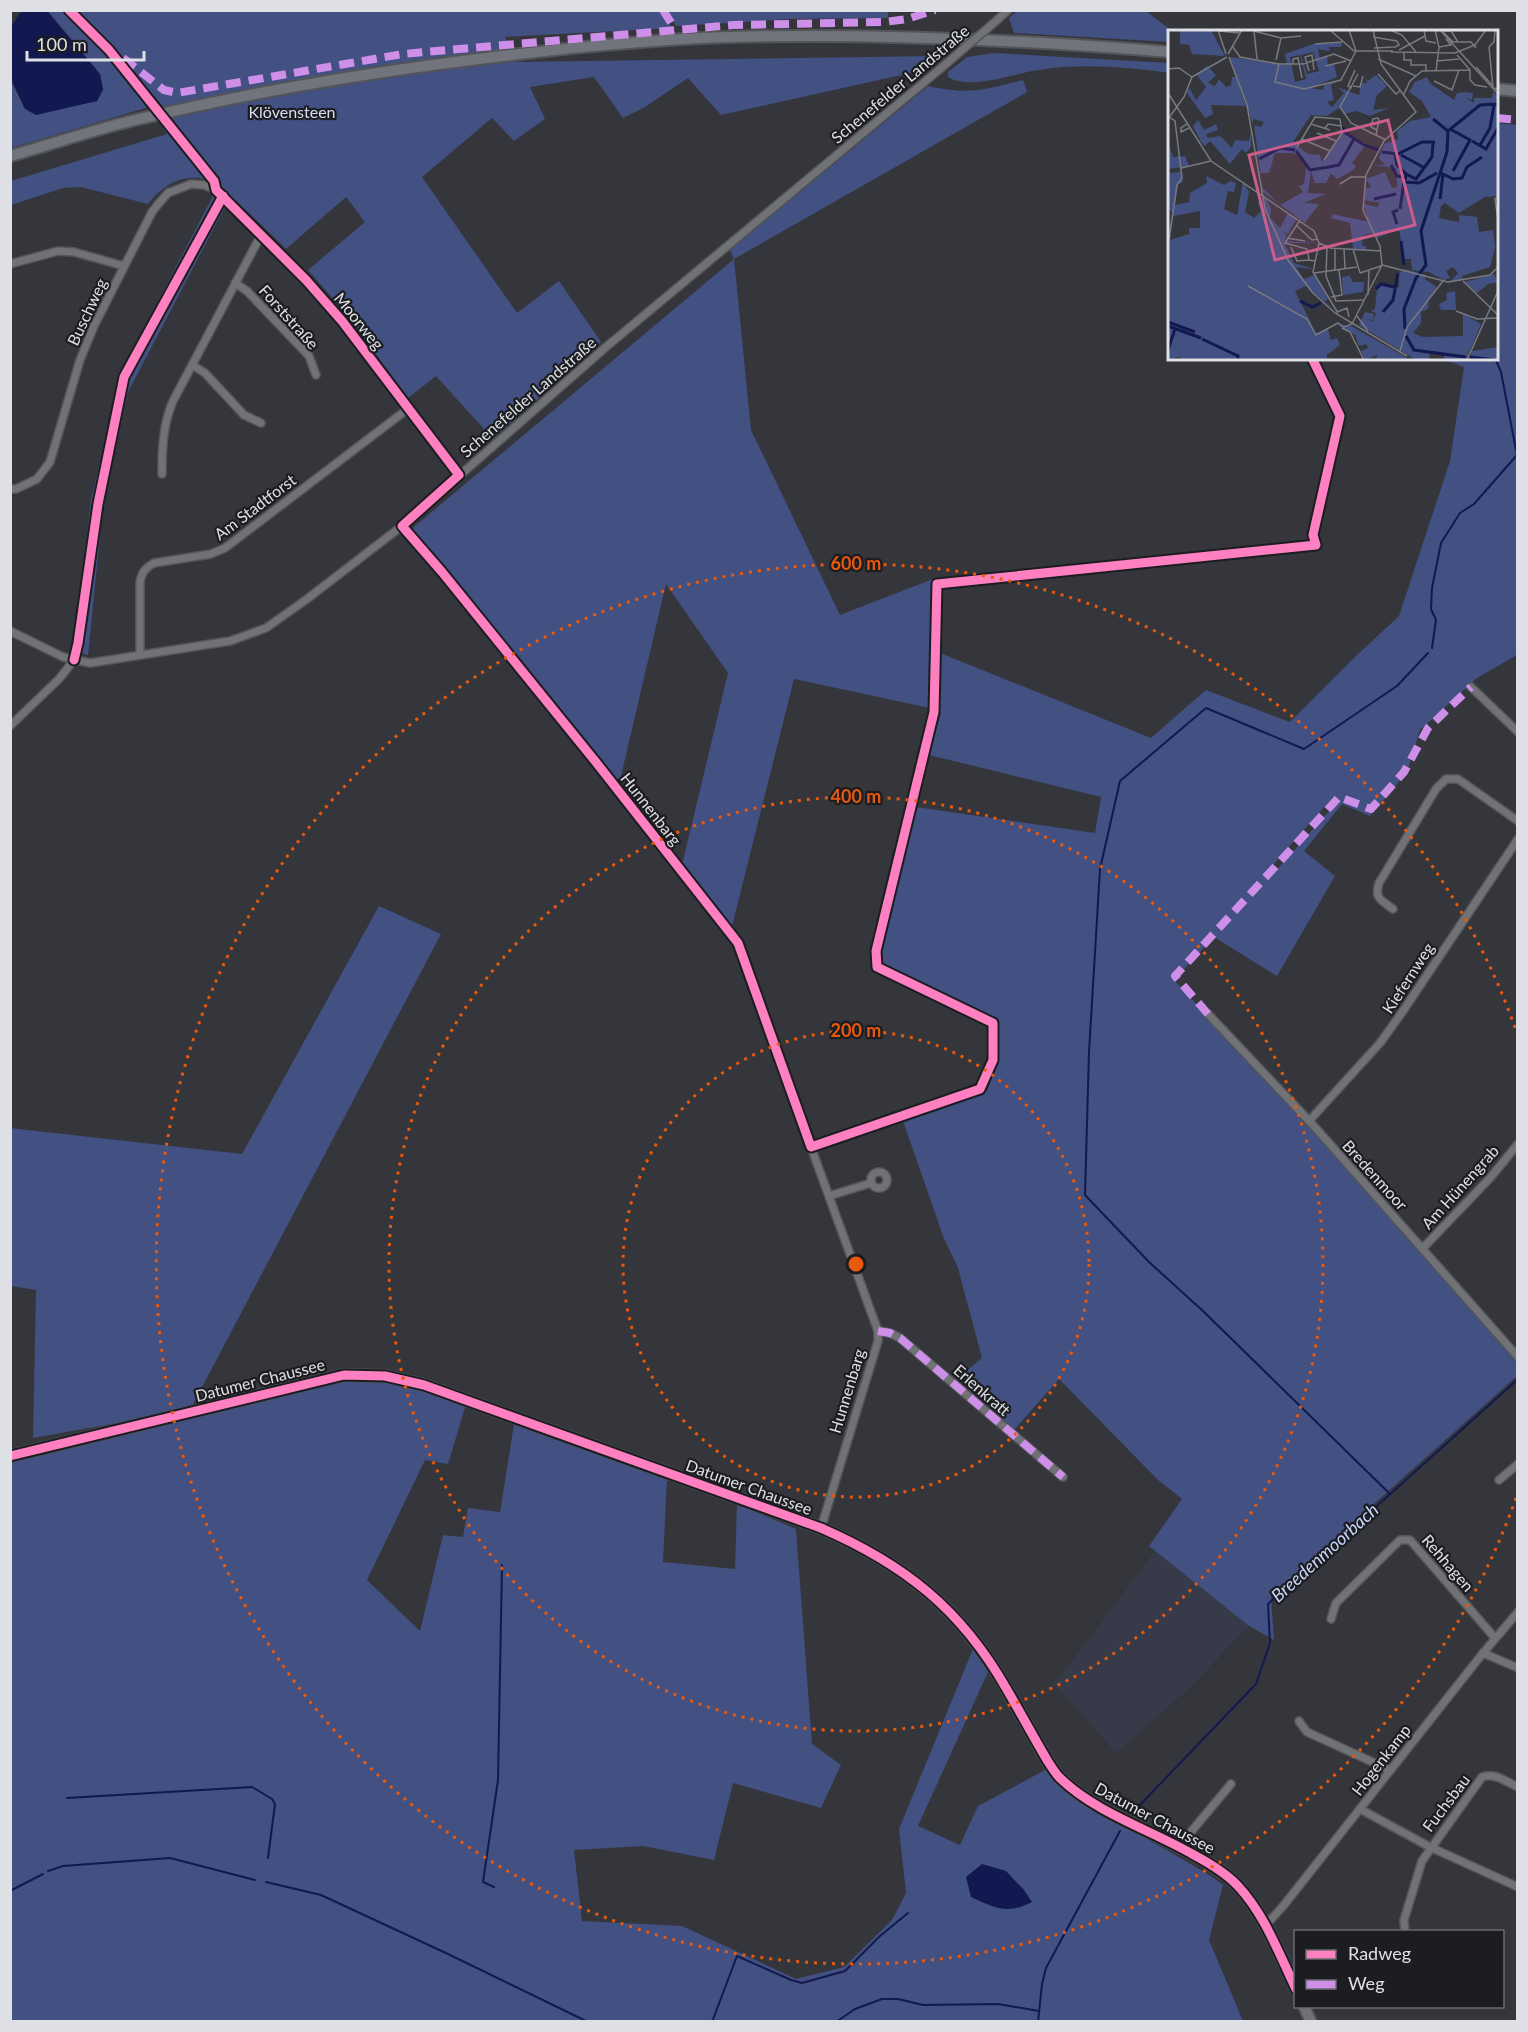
<svg xmlns="http://www.w3.org/2000/svg" width="1528" height="2032" font-family="Lato,sans-serif">
	<rect width="100%" height="100%" fill="#35363b"/>
	<polygon fill="#373b49" points="1155,1551 1249,1626 1186,1691 1116,1753 1055,1684"/>
	<g fill="#425082" fill-rule="evenodd">
		<path d="M47 10 660 11 672 28 505 37 517 62 938 56 915 72 721 115 688 78 645 107 623 118 594 77 530 87 545 119 514 141 492 118 422 177 517 313 559 281 601 342 493 439 436 376 408 398 348 316 308 270 365 222 346 197 286 249C269 232 252 216 235 200 229 195 224 187 218 184 190 170 166 181 148 204L81 187 63 188 11 205V181L167 134 149 107 11 148 10 79 25 109 97 101 103 90 100 74Z"/>
		<polygon points="888,11 888,18 791,19 676,26 666,11"/>
		<polygon points="1017,11 1146,11 1172,31 1170,32 1169,42 1014,33 1009,18"/>
		<path d="M994 53 1169 63V73C1127 67 1082 63 1039 70 1014 73 970 91 948 77V72L967 57Z"/>
		<path d="M1023 80 1027 92 734 259 751 430 840 615 933 579 930 708 794 679 732 926 682 865 728 673 666 584 618 789 409 531 734 259 730 250 928 86C969 95 984 90 1023 80Z"/>
		<path d="M1497 123 1517 125V655L1477 678 1420 730 1407 772 1370 816 1342 804 1304 851 1335 876 1277 976 1214 937 1174 980 1348 1166 1517 1363V1376L1271 1596 1274 1640 1249 1626 1149 1546 1182 1499 1158 1480 1059 1379 1014 1430 960 1376 982 1358 958 1268 943 1236 903 1121 987 1091 999 1058 998 1020 883 965 882 950 916 807 1095 833 1101 797 929 755 941 713 937 711 940 653 1151 738 1206 690 1290 722 1355 657 1399 616 1450 461 1464 367 1443 359 1496 358ZM1333 797 1338 801 1273 874 1267 872Z"/>
		<polygon points="213,196 225,207 128,392 103,507 88,655 73,651 91,500 121,372"/>
		<polygon points="379,906 441,934 190,1410 33,1438 36,1290 11,1286 10,1128 242,1154"/>
		<path d="M345 1377 385 1379 425 1387 466 1404 448 1464 425 1460 367 1580 420 1631 443 1535 463 1537 468 1508 500 1512 514 1424 667 1479 663 1562 735 1569 737 1504 796 1529 812 1744 841 1765 821 1808 733 1783 714 1860 643 1846 574 1850 582 1921 682 1926 796 1979 844 1967 892 1920 906 1893 899 1829 973 1649 988 1672 918 1826 960 1845 978 1806 1047 1769C1065 1798 1094 1809 1123 1825 1153 1842 1182 1859 1211 1876L1223 1885 1209 1940 1243 2021H11L10 1459Z"/>
	</g>
	<g fill="#121951">
		<polygon points="21,11 47,11 100,74 103,89 97,101 36,115 25,109 11,79 11,27"/>
		<path d="M982 1864 1006 1871 1024 1890 1032 1902C1007 1915 995 1908 971 1897L966 1877Z"/>
	</g>
	<g fill="none" stroke-linecap="round" stroke-linejoin="round">
		<g stroke="#121951" stroke-width="2">
			<polyline points="1432,648 1436,620 1431,609 1432,588 1441,543 1460,513 1474,504 1517,455 1501,372 1495,358"/>
			<polyline points="1390,1494 1203,1311 1149,1262 1085,1195 1089,1052 1100,869 1120,781 1206,708 1304,749 1397,686 1428,653"/>
			<polyline points="67,1798 252,1787 272,1799 275,1804 268,1858"/>
			<polyline points="1137,1808 1256,1684 1270,1643 1268,1604 1518,1379"/>
			<polyline points="48,1871 63,1866 170,1858 255,1880"/>
			<polyline points="266,1882 321,1895 448,1954 588,2022"/>
			<polyline points="494,1887 483,1882 498,1780 502,1565"/>
			<polyline points="10,1891 43,1874"/>
			<polyline points="712,2022 737,1956 791,1980 802,1983 845,1971 880,1936 908,1913"/>
			<polyline points="836,2022 855,2009 882,1999 898,1999 923,2005 998,2004 1039,2011"/>
			<polyline points="1038,2022 1042,1984 1046,1968 1120,1831"/>
		</g>
		<g stroke="#545559" stroke-width="10">
			<g id="street">
				<polyline points="996,21 1008,10"/>
				<polyline points="10,264 58,251 74,252 124,266"/>
				<polyline points="235,283 247,291 309,356 316,375"/>
				<polyline points="192,365 205,373 244,415 261,423"/>
				<path d="M162 474C162 449 163 424 173 401L261 235"/>
				<polyline points="10,489 16,489 37,479 50,462 80,360 94,326 152,212 160,202 168,193 191,184 204,185 216,190 223,196 306,280 342,321 459,475"/>
				<polyline points="10,631 63,657 90,663 230,641 266,628 307,599 402,526 606,347 940,69"/>
				<path d="M140 655V582C142 572 145 568 154 563L211 554 225 548 409 408"/>
				<polyline points="1471,687 1518,732"/>
				<polyline points="10,726 59,679 74,660"/>
				<path d="M1393 909C1381 900 1374 898 1379 883L1436 789 1446 779H1458L1518 821"/>
				<polyline points="1208,1014 1313,1125 1518,1357"/>
				<polyline points="1309,1121 1380,1043 1403,1011 1518,839"/>
				<polyline points="811,1147 878,1331 878,1341 821,1528"/>
				<circle cx="879" cy="1180" r="8"/>
				<polyline points="829,1196 871,1183"/>
				<polyline points="1423,1248 1490,1178 1518,1144"/>
				<polyline points="878,1331 890,1333 900,1338 1063,1477"/>
				<polyline points="1499,1480 1518,1464"/>
				<polyline points="1331,1619 1336,1603 1400,1540 1410,1540 1495,1638"/>
				<polyline points="1483,1653 1518,1668"/>
				<polyline points="1299,1721 1307,1732 1390,1770"/>
				<polyline points="1360,1809 1430,1847 1518,1887"/>
				<polyline points="1179,1846 1231,1784"/>
				<polyline points="1266,1925 1284,1905 1483,1653 1518,1612"/>
				<path d="M1405 1932 1404 1920 1422 1861 1482 1777C1494 1772 1507 1782 1518 1787"/>
			</g>
		</g>
		<g stroke="#545559" stroke-width="14">
			<g id="secondary">
				<path d="M10 1456 344 1375 385 1376 424 1385 821 1528C904 1564 961 1609 1006 1688 1020 1712 1033 1736 1047 1760 1051 1766 1055 1773 1060 1778 1096 1813 1151 1830 1194 1855 1209 1863 1226 1873 1238 1886 1265 1915 1279 1954 1296 1989"/>
				<polyline points="1304,2006 1311,2022"/>
			</g>
		</g>
		<g stroke="#545559" stroke-width="14">
			<g id="primary">
				<polyline points="1496,89 1518,91"/>
				<path d="M10 156C52 144 93 130 135 120 238 95 342 77 447 63 540 51 635 40 729 37 875 33 1023 40 1170 52"/>
			</g>
		</g>
		<use href="#street" stroke="#707276" stroke-width="7"/>
		<use href="#secondary" stroke="#707276" stroke-width="10"/>
		<use href="#primary" stroke="#71747d" stroke-width="10"/>
		<g stroke="#545559" stroke-width="10" stroke-linecap="butt">
			<polyline id="street-bridge" points="940,69 996,21"/>
		</g>
		<use href="#street-bridge" stroke="#707276" stroke-width="7"/>
		<g stroke="#ce8fe9" stroke-width="8" stroke-dasharray="15 8" stroke-linecap="butt">
			<polyline points="663,10 675,29"/>
			<polyline points="123,58 164,90 177,93 403,54 733,25 884,22 907,19 935,10"/>
			<polyline points="1496,118 1518,120"/>
			<polyline points="1208,1014 1175,976 1339,797 1371,809 1404,772 1428,728 1471,687"/>
			<polyline points="878,1331 890,1333 900,1338 1063,1477"/>
		</g>
		<g stroke="#1c1d21" stroke-width="13">
			<g id="cycleway">
				<polyline points="69,10 109,50 214,181 216,190 306,280 342,321 459,475 402,526 442,572 595,761 738,943 811,1147 980,1089 993,1060 993,1023 877,967 876,951 934,712 937,584 1316,545 1313,535 1340,416 1312,358"/>
				<polyline points="74,660 78,643 98,504 124,377 223,196"/>
				<path d="M10 1456 344 1375 385 1376 424 1385 821 1528C904 1564 961 1609 1006 1688 1020 1712 1033 1736 1047 1760 1051 1766 1055 1773 1060 1778 1096 1813 1151 1830 1194 1855 1209 1863 1226 1873 1238 1886 1265 1915 1279 1954 1296 1989"/>
			</g>
		</g>
		<use href="#cycleway" stroke="#ff80c0" stroke-width="9"/>
	</g>
	<g fill="none" stroke="#e8590c" stroke-width="3" stroke-dasharray="3 6">
		<circle cx="856" cy="1264" r="233"/>
		<circle cx="856" cy="1264" r="467"/>
		<path d="M1516 1498A700 700 0 1 1 1516 1030"/>
	</g>
	<g text-anchor="middle" stroke-width="4.5" stroke-linejoin="round" paint-order="stroke">
		<g font-size="16" fill="#dee0e6" stroke="#1c1d21">
			<text transform="translate(900 84) rotate(-40)" y="6">Schenefelder Landstraße</text>
			<text transform="translate(87 312) rotate(-65)" y="6">Buschweg</text>
			<text transform="translate(289 317) rotate(48)" y="6">Forststraße</text>
			<text transform="translate(359 321) rotate(51)" y="6">Moorweg</text>
			<text transform="translate(528 397) rotate(-41)" y="6">Schenefelder Landstraße</text>
			<text transform="translate(255 507) rotate(-37)" y="6">Am Stadtforst</text>
			<text transform="translate(651 809) rotate(52)" y="6">Hunnenbarg</text>
			<text transform="translate(1408 978) rotate(-57)" y="6">Kiefernweg</text>
			<text transform="translate(1375 1175) rotate(48)" y="6">Bredenmoor</text>
			<text transform="translate(1460 1187) rotate(-48)" y="6">Am Hünengrab</text>
			<text transform="translate(260 1380) rotate(-14)" y="6">Datumer Chaussee</text>
			<text transform="translate(982 1390) rotate(41)" y="6">Erlenkratt</text>
			<text transform="translate(847 1391) rotate(-73)" y="6">Hunnenbarg</text>
			<text transform="translate(749 1487) rotate(20)" y="6">Datumer Chaussee</text>
			<text transform="translate(1448 1563) rotate(49)" y="6">Rehhagen</text>
			<text transform="translate(1381 1760) rotate(-52)" y="6">Hogenkamp</text>
			<text transform="translate(1446 1803) rotate(-53)" y="6">Fuchsbau</text>
			<text transform="translate(1155 1818) rotate(28)" y="6">Datumer Chaussee</text>
		</g>
		<g font-size="16" fill="#d7def1" stroke="#1c1d21">
			<text x="292" y="118">Klövensteen</text>
		</g>
		<g font-size="18" font-style="italic" fill="#c8d5fc" stroke="#1c1d21">
			<text transform="translate(1325 1553) rotate(-42)" y="6">Breedenmoorbach</text>
		</g>
	</g>
	<g transform="translate(1168 30)">
		<rect width="330" height="330" fill="#35363b"/>
		<path d="M12 0H49L44 2 57 26 24 24 21 15 12 14ZM174 13 173 17H161V21L150 19 152 29 159 25 160 36 166 34 169 47 143 58 155 60 156 55 172 50 163 55 166 70 159 72 164 77 176 63 169 57 191 65 193 53H199L197 48 200 51 208 45 219 56 209 65 205 80 221 78 202 86 189 81 176 84 172 77 178 63 171 78 159 86 143 85 125 112 140 124 152 125 154 132 175 102 198 114 184 133 188 136 185 140 169 149 163 143 158 153H147L143 141 140 163 158 164 136 173 151 174 137 193 95 162 86 95 93 97 96 92 86 89 85 94 62 27 119 35 117 24 145 14ZM145 22 151 41 139 44 133 25ZM132 25 138 49 127 52 122 27ZM107 123H125L135 129 138 138 136 154 131 156 135 162 112 175 95 158 92 143H101ZM39 36 48 45 40 53 47 56 51 49 58 57 63 55 64 47H68L78 76 43 75 45 84 37 88 19 63 21 57 28 70 38 57 28 44ZM259 47 263 54 286 70 289 63 298 62 305 63 304 70 297 67 306 73V68H324L325 62 330 66V166L317 167 291 183 277 173 273 176 271 188 291 192V185L309 187 311 202 325 200 327 217 322 237 294 246 295 250 283 251 290 243 285 237 278 241 282 248 276 250 261 242 244 240 243 229H236L231 199 209 208 205 203 195 205 194 216H198V220L185 219 182 193 163 188 164 184 201 192 195 174 209 177 212 173 196 170 197 159 203 157 198 149 217 142 224 158 229 157 228 138 204 135H217L211 128 216 114 230 109 229 101 242 91 263 87 254 71 241 62 247 52ZM30 90 36 100 48 94 50 100 38 104 40 108 52 106 64 118 67 110 81 111 83 103V117L78 123 74 119 62 134 42 111 37 116 33 112 25 96ZM0 112 5 127 17 126 21 136 1 139 2 143 13 142 15 152 10 154 7 175 21 172 22 163 39 153 38 146 56 155 62 151 68 153 66 162 60 161 56 179 69 185 75 152 81 162 77 182 86 188 93 181 90 173 93 169 101 194 95 164 103 178 102 188 112 198 120 183 129 188 120 204 115 202 119 206 117 211 151 213H116L126 233 145 239 128 237 136 249 146 245 160 269 157 271 170 283 138 256 127 261 148 303 160 299 163 310 169 308 172 315 159 325V330H16L11 327 0 330V211L4 182 0 179ZM32 181V198H21V204L2 210 5 186ZM237 239 258 245 257 249 270 258 261 269 260 279 253 282V293L245 303 255 307 295 306V284L313 294 298 330H276V324L262 322 261 330H248L191 295 197 282 206 284 205 290 197 289 205 291 208 283 203 281 207 279 209 259 213 255 231 257V243ZM326 244 330 252 320 254 309 263 297 252ZM182 246 185 252H196L195 262 175 265 174 247ZM287 261 288 280H273L271 274 279 270 278 263ZM169 295 183 296 243 330H208L209 325 197 330 193 321 200 318 198 314 191 316 187 305ZM330 317V330H301L304 321Z" fill="#425082" fill-rule="evenodd"/>
		<path fill="none" stroke="#121951" stroke-width="3" d="M265 89 280 101M175 97 176 102 196 115 211 120M282 99 302 110 285 141M304 111 318 119 330 98M312 115 322 98 326 75M128 121 142 140 161 137 171 135 186 109M214 122 230 124 254 112H267M227 124 229 135 238 144 237 150M233 125 255 137M91 129 112 118 127 120M223 135 229 146 237 147M271 142 285 149 294 148 299 137 314 127M238 144 248 149 264 127 265 113M206 169 228 164M272 169 275 144M232 179 236 152 251 153 269 143M229 194 225 182 230 180M233 211 236 235M208 259 213 254 226 257M132 271 144 277 153 273M215 282 225 270 230 243M0 292 27 302M0 296 33 308M237 299 236 279 248 248 258 235 253 201 279 122 280 101 312 75 330 74M238 306 246 320 298 327M34 309 70 326V330M0 320 7 299M302 327 327 330"/>
		<path fill="none" stroke="#797a7f" stroke-width="1.5" d="M50 0 58 24M162 0 186 21H225M205 0 213 34 248 82 216 111 198 145 195 180 212 216 214 235M222 0 234 5 248 22M256 0 258 11 268 13M267 0 271 17 268 41M272 0 330 64M273 0 285 12H303L308 18M50 1 72 3M86 1 113 8 133 6M86 1 89 29M276 1H283L290 12M205 7 229 11M147 14 174 12M65 17 72 27 111 34H135L166 24 183 31M271 17 283 15 278 9M321 17 325 58 330 59M321 17 326 12 327 0M206 18 227 17 231 15 229 11M231 20 257 6M223 22 287 23 307 15 318 0M236 23V30H243V35H258V41M60 24 74 0M289 25 302 40M61 27 79 75 97 179 120 230 144 262 167 283 239 326M210 29 248 46M108 30 113 8M268 31 291 29M111 34 107 52 136 59 173 50 188 21 181 0M125 34V29L130 28 134 48M157 36 178 31M308 37 325 56M0 39 11 38 24 47M302 40V50L307 55 319 57M141 41 137 27 144 25 146 40M190 44 172 77 183 93 218 110M210 44 228 64 232 61M266 51 284 60 291 40M185 56 192 57 195 46M184 58 180 56 187 40M0 63 43 131 146 201 151 213 145 242 170 283M236 64 242 51 254 41 302 40M0 89 16 67 24 47 59 27M19 94 13 98V102L21 98M143 94 162 100M157 98 160 94 173 96M149 103 168 111M208 106 209 100 211 90 210 88 205 89 203 97 209 100M134 109 162 121M129 117 147 87 172 89M156 130 174 103 172 89M13 138 43 131M172 154 183 147H198M330 166 327 169 330 190M132 190 117 213 139 219 141 230 147 231M128 195 144 210 150 209M119 208 137 211M1 210 9 155 14 148 7 91 1 87M151 213 162 218 213 221M123 217 129 231 141 230M159 217 158 246 168 271 197 270M167 218V240M176 219 177 238M185 219 192 243M214 235 280 252 322 245 330 237M146 243 189 237M192 243 213 236M295 251 330 285M80 256 139 289 148 305 170 293 176 297 184 294 214 235M200 265 201 241M163 267 174 265 171 240M288 281 309 289 330 288M169 282 179 278 181 287M189 286 200 301M174 298 182 302 196 330M232 321 239 297 275 251M299 330 330 261"/>
		<path fill="#cc5e8c" fill-opacity="0.15" stroke="#cc5e8c" stroke-width="3" d="M220 90 247 195 107 230 81 125Z"/>
		<rect width="330" height="330" fill="none" stroke="#dee0e6" stroke-width="3"/>
	</g>
	<circle cx="856" cy="1264" r="9" fill="#e8590c" stroke="#1c1d21" stroke-width="3"/>
	<g font-size="18" text-anchor="middle" font-weight="bold" fill="#e8590c" stroke="#1c1d21" stroke-width="4.5" stroke-linejoin="round" paint-order="stroke">
		<text x="856" y="570">600 m</text>
		<text x="856" y="803">400 m</text>
		<text x="856" y="1037">200 m</text>
	</g>
	<rect width="1528" height="2032" fill="none" stroke="#dee0e6" stroke-width="24"/>
	<rect x="1294" y="1930" width="210" height="78" fill="#1c1d21" stroke="#6a6b70" stroke-width="1.5"/>
	<rect x="1306" y="1950" width="30" height="9" fill="#ff80c0" stroke="#6a6b70" stroke-width="1.5"/>
	<text x="1348" y="1960" font-size="18" fill="#dee0e6">Radweg</text>
	<rect x="1306" y="1980" width="30" height="9" fill="#ce8fe9" stroke="#6a6b70" stroke-width="1.5"/>
	<text x="1348" y="1990" font-size="18" fill="#dee0e6">Weg</text>
	<path d="M27 51v9h117v-9" fill="none" stroke="#dee0e6" stroke-width="3"/>
	<text x="36" y="51" font-size="18" fill="#dee0e6" stroke="#1c1d21" stroke-width="4.5" paint-order="stroke">100 m</text>
</svg>
